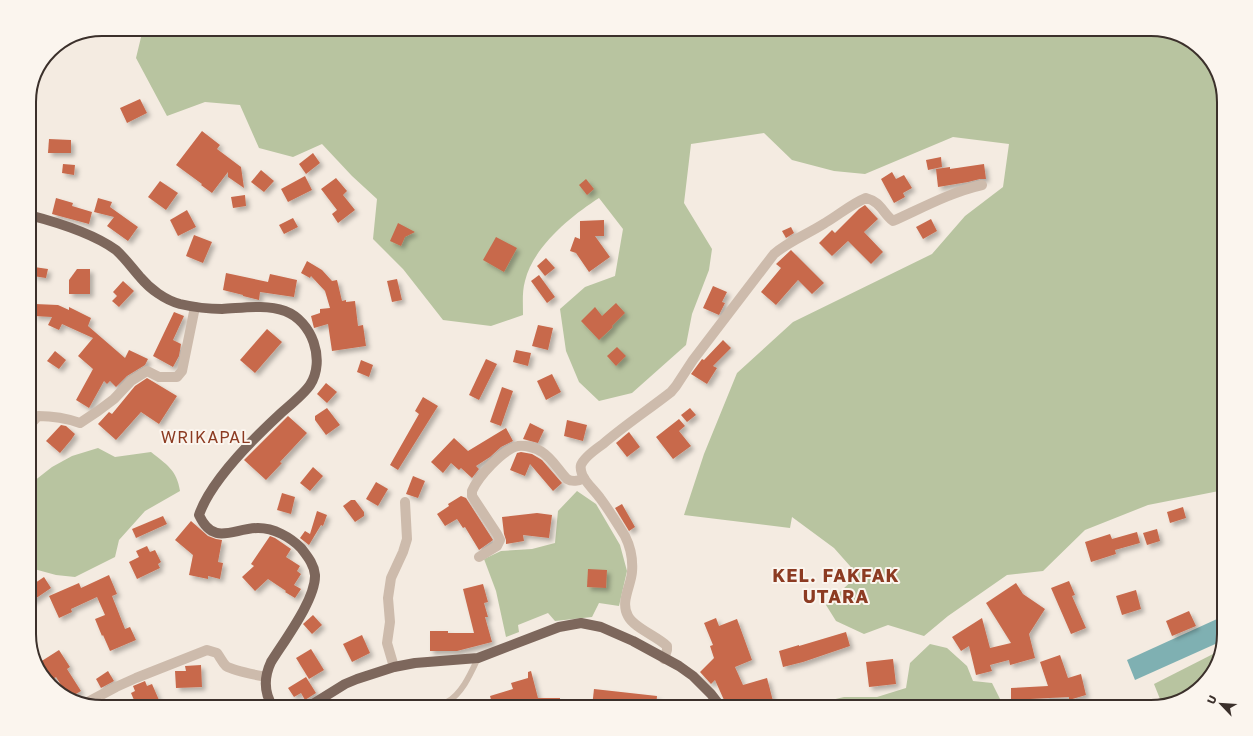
<svg xmlns="http://www.w3.org/2000/svg" width="1253" height="736" font-family="'Golos Text',sans-serif">
	<defs>
		<filter id="shadow"><feDropShadow dx="3.5" dy="3.5" stdDeviation="2" flood-color="#0004"/></filter>
	</defs>
	<rect width="100%" height="100%" fill="#f4ebe1"/>
	<g fill="#b8c4a0">
		<path d="M143 29H1151L1187 39 1212 62 1224 98V490L1148 505 1085 530 1043 571 1007 575 948 616 924 636 888 625 864 634 836 621 826 605 858 575 834 548 792 517 790 528 684 515 704 454 737 373 793 322 932 254 965 216 1003 187 1009 144 953 137 865 174 834 171 792 160 764 133 691 144 684 203 712 249 709 270 692 314 686 345 632 393 599 401 579 382 566 351 560 309 585 287 615 276 623 229 599 198C571 216 533 247 525 281 522 291 523 304 523 315L491 326 443 320 403 269 373 239 377 199 352 176 322 144 293 157 259 148 240 105 205 102 167 116 136 58Z"/>
		<path d="M98 448 115 457 151 452C166 464 177 470 180 491L145 511 119 540 115 557 75 577 56 575 34 569 29 572V485L52 467 72 456Z"/>
		<polygon points="577,491 596,504 620,545 627,571 619,606 599,603 592,617 555,621 548,613 518,625 519,632 506,637 496,591 484,559 501,551 532,549 555,543 558,511"/>
		<polygon points="930,644 947,648 967,666 973,681 992,683 1003,705 1006,707 802,707 844,697 877,697 906,688 910,663"/>
		<polygon points="1219,651 1214,670 1188,697 1162,704 1154,684"/>
		<polygon points="1061,703 1082,707 1031,707 1034,706"/>
	</g>
	<polygon fill="#7fb0b2" points="1217,619 1224,634 1222,641 1135,680 1127,660"/>
	<g fill="#c8694b" filter="url(#shadow)">
		<polygon points="140,99 147,113 127,123 120,108"/>
		<polygon points="202,131 220,145 217,149 241,167 244,188 228,177 228,172 212,193 201,185 202,184 176,165"/>
		<polygon points="49,139 71,140 71,153 48,153"/>
		<polygon points="313,153 320,163 306,174 299,164"/>
		<polygon points="941,157 942,167 928,170 926,160"/>
		<polygon points="63,164 75,165 74,175 62,173"/>
		<polygon points="984,164 986,179 980,179 968,182 938,187 936,169 950,167 950,169"/>
		<polygon points="261,170 274,181 264,192 251,182"/>
		<polygon points="892,172 896,179 904,175 912,188 903,193 905,197 894,203 881,179"/>
		<polygon points="305,176 312,190 288,202 281,189"/>
		<polygon points="336,178 347,191 343,195 355,210 338,223 332,214 337,210 321,189"/>
		<polygon points="586,179 594,189 587,195 579,185"/>
		<polygon points="160,181 178,193 166,210 148,197"/>
		<polygon points="245,195 246,206 233,208 231,197"/>
		<polygon points="56,198 73,203 72,206 92,212 89,224 52,214"/>
		<polygon points="98,198 112,202 110,207 138,227 128,241 107,226 114,217 94,212"/>
		<polygon points="865,205 878,219 864,232 883,252 871,264 848,241 832,256 819,243 832,230 835,233 859,209"/>
		<polygon points="187,210 196,227 178,236 170,220"/>
		<polygon points="293,218 298,227 284,234 279,225"/>
		<polygon points="931,219 937,231 923,239 916,227"/>
		<polygon points="604,220 604,236 595,236 610,257 589,272 576,253 570,251 575,237 580,239 580,221"/>
		<polygon points="398,223 415,232 405,237 401,246 390,241"/>
		<polygon points="791,227 794,233 786,238 782,231"/>
		<polygon points="194,235 212,242 203,263 186,256"/>
		<polygon points="496,237 517,248 504,272 483,260"/>
		<polygon points="791,250 824,283 812,294 798,280 776,305 761,292 781,268 776,264"/>
		<polygon points="546,258 555,268 545,276 537,266"/>
		<polygon points="307,261 322,270 332,281 337,280 342,301 346,300 346,302 355,301 358,326 363,325 366,346 332,351 328,324 314,328 311,316 320,313 320,309 330,308 325,291 311,276 310,278 301,273"/>
		<polygon points="34,267 48,269 46,278 33,276"/>
		<polygon points="77,269 90,269 90,294 69,294 69,280"/>
		<polygon points="226,273 268,282 270,274 297,280 294,297 260,292 259,300 243,296 243,295 223,290"/>
		<polygon points="539,275 555,297 547,303 531,281"/>
		<polygon points="397,279 402,300 392,302 387,281"/>
		<polygon points="123,281 134,291 119,307 112,301 117,296 113,292"/>
		<polygon points="713,286 727,292 722,302 725,303 719,315 703,308"/>
		<polygon points="616,303 625,313 612,326 613,327 599,340 581,321 595,307 602,316"/>
		<polygon points="35,304 58,305 69,310 69,307 91,318 88,326 125,358 129,350 148,359 145,365 127,376 116,387 110,381 107,384 104,381 89,408 76,400 93,369 78,356 93,338 62,324 59,330 48,325 52,317 34,316"/>
		<polygon points="174,312 184,316 173,340 181,344 179,356 173,367 153,356"/>
		<polygon points="538,325 553,328 548,350 532,346"/>
		<polygon points="267,329 282,342 255,373 240,360"/>
		<polygon points="723,340 731,348 713,366 717,368 707,384 691,374 702,359 704,360"/>
		<polygon points="617,347 626,356 616,366 607,356"/>
		<polygon points="516,350 531,353 528,366 513,362"/>
		<polygon points="55,351 66,360 59,369 47,361"/>
		<polygon points="486,359 497,364 479,400 469,395"/>
		<polygon points="361,360 373,365 369,377 357,372"/>
		<polygon points="552,374 561,392 546,400 537,381"/>
		<polygon points="147,378 177,396 159,424 141,412 116,440 98,424 109,412 112,414 135,386"/>
		<polygon points="326,383 337,392 327,403 317,394"/>
		<polygon points="502,387 513,391 501,426 490,422"/>
		<polygon points="423,397 438,406 398,470 390,465 419,414 415,411"/>
		<polygon points="327,408 340,425 326,435 315,420 315,416"/>
		<polygon points="690,408 696,415 687,422 681,415"/>
		<polygon points="288,416 307,433 280,462 282,463 266,480 244,460"/>
		<polygon points="679,419 685,426 679,431 691,446 673,459 656,437"/>
		<polygon points="567,420 587,425 583,441 564,436"/>
		<polygon points="530,423 544,430 538,443 523,439"/>
		<polygon points="61,425 66,426 75,434 71,440 60,453 46,441"/>
		<polygon points="506,428 513,441 501,447 490,457 476,466 479,469 472,478 461,468 459,470 451,463 443,473 431,462 454,438 468,451"/>
		<polygon points="629,432 640,447 627,457 616,443"/>
		<polygon points="521,452 532,454 542,460 562,483 553,491 530,464 525,476 510,470 517,453"/>
		<polygon points="313,467 323,476 310,491 300,483"/>
		<polygon points="413,476 425,481 418,498 406,494"/>
		<polygon points="376,482 388,489 378,506 366,499"/>
		<polygon points="282,493 295,497 291,514 277,510"/>
		<polygon points="461,496 466,498 493,540 479,550 465,527 463,528 457,519 445,526 437,514 449,506 448,504"/>
		<polygon points="351,500 355,500 364,512 364,516 355,522 343,506"/>
		<polygon points="622,504 635,527 629,531 615,508"/>
		<polygon points="1183,507 1186,518 1170,523 1167,512"/>
		<polygon points="317,511 327,515 323,526 321,525 309,545 300,538 305,531 310,534"/>
		<polygon points="537,513 552,515 549,538 523,535 524,541 506,544 506,540 504,534 502,517"/>
		<polygon points="163,516 167,524 136,538 132,529"/>
		<polygon points="191,521 208,536 216,539 222,540 218,562 223,563 220,579 208,576 208,579 189,575 193,555 175,540"/>
		<polygon points="1157,529 1160,541 1147,545 1143,533"/>
		<polygon points="1137,532 1140,543 1115,550 1116,554 1091,562 1085,542 1110,534 1112,539"/>
		<polygon points="270,536 275,538 291,549 286,557 300,566 297,571 301,574 294,585 301,589 295,598 285,592 286,591 268,579 255,591 242,577 254,566 251,564"/>
		<polygon points="147,546 150,552 155,550 161,562 158,564 160,568 137,579 129,562 139,557 136,551"/>
		<polygon points="588,569 607,570 606,588 587,587"/>
		<polygon points="109,575 117,594 112,596 125,629 130,627 136,640 110,651 103,635 102,636 95,619 105,615 97,597 71,609 72,612 59,618 49,596 79,583 81,588"/>
		<polygon points="44,577 51,588 29,603 29,590 37,585 35,583"/>
		<polygon points="1069,581 1075,595 1072,596 1086,628 1071,634 1051,588"/>
		<polygon points="1016,583 1023,594 1045,609 1029,634 1035,658 1010,665 1009,660 990,665 992,671 976,675 969,646 961,651 952,637 982,618 990,648 1011,643 986,603"/>
		<polygon points="483,584 488,602 484,603 488,617 485,617 492,642 457,651 430,651 430,631 448,631 448,633 474,633 463,589"/>
		<polygon points="1136,590 1141,609 1122,615 1116,596"/>
		<polygon points="1189,611 1196,626 1172,636 1166,621"/>
		<polygon points="313,615 322,625 312,634 303,624"/>
		<polygon points="716,618 719,626 737,619 752,660 735,667 743,685 767,678 773,701 752,707 729,707 726,699 724,700 715,680 711,684 700,672 714,658 710,646 713,645 704,623"/>
		<polygon points="846,632 850,646 803,662 783,667 779,651 799,645 799,646"/>
		<polygon points="362,635 370,653 352,662 343,644"/>
		<polygon points="311,649 324,670 309,679 296,658"/>
		<polygon points="59,650 70,667 67,669 81,691 69,698 56,677 50,681 39,670 37,664"/>
		<polygon points="1060,655 1068,678 1081,674 1086,695 1069,700 1069,697 1030,699 1030,703 1011,704 1011,688 1048,686 1040,662"/>
		<polygon points="893,659 896,684 869,687 866,662"/>
		<polygon points="201,665 202,687 176,688 175,671 186,671 185,666"/>
		<polygon points="108,671 114,681 101,688 96,679"/>
		<polygon points="531,671 538,698 560,698 560,707 528,707 528,699 500,707 493,707 490,696 513,689 511,683 528,678 528,672"/>
		<polygon points="306,677 316,693 305,700 301,693 294,697 288,688"/>
		<polygon points="145,681 147,686 152,684 162,707 137,707 131,693 135,691 133,686"/>
		<polygon points="594,689 657,696 656,707 592,707"/>
	</g>
	<g fill="none" stroke-linecap="round" stroke-linejoin="round">
		<path stroke="#cdbbac" stroke-width="6" d="M428 707C434 706 441 705 447 702 462 694 471 673 478 658"/>
		<g stroke="#cdbbac" stroke-width="10">
			<path d="M29 426 38 416C52 416 66 418 80 423L98 411 114 399 131 381 147 371 159 377H177L182 371 195 307"/>
			<path d="M479 557 497 546 500 540 497 534 472 496V491C478 477 502 450 518 446 525 445 536 448 542 452 552 458 559 471 567 479 572 482 579 481 584 478"/>
			<path d="M664 659 667 650V646C657 636 634 628 628 616 620 602 631 586 632 572 633 560 630 546 625 536 617 523 609 510 600 498 595 491 584 481 582 474 581 471 580 468 581 465 584 457 596 449 603 444 625 425 648 410 671 392L676 386 693 360 774 254C789 241 808 234 825 223 839 215 851 204 866 198 881 202 882 212 893 221 922 208 951 192 982 185"/>
			<polyline points="394,667 387,643 390,622 388,598 391,578 403,552 407,539 405,502"/>
			<path d="M86 703 116 687 136 678 207 650 217 653C220 657 222 662 226 666 234 671 256 675 266 677"/>
		</g>
		<g stroke="#7d675c" stroke-width="10">
			<path d="M29 215C56 222 94 234 116 250 125 258 132 268 140 277 150 289 165 300 180 304 193 307 208 309 222 309 243 308 265 304 285 311 312 321 326 360 310 385 304 394 289 406 280 414 253 439 211 480 199 515 214 547 233 528 258 528 274 528 290 537 301 548 307 556 314 564 315 575 316 599 284 641 271 662 264 677 264 693 273 707"/>
			<polyline points="308,707 345,684 357,679 394,667 415,663 478,658 559,627 581,623 601,627 633,641 679,666 693,676 711,694 721,707"/>
		</g>
	</g>
	<g text-anchor="middle" stroke-width="4" stroke-linejoin="round" paint-order="stroke">
		<g font-size="16" letter-spacing="1" fill="#8c3b22" stroke="#fbf5ee">
			<text x="206" y="443">WRIKAPAL</text>
		</g>
		<g font-size="18" font-weight="bold" letter-spacing="1" fill="#8c3b22" stroke="#fbf5ee">
			<text x="836" y="582">KEL. FAKFAK<tspan x="836" dy="21">UTARA</tspan></text>
		</g>
	</g>
	<path d="M0 0H1253V736H0ZM102 36H1151A66 66 0 0 1 1217 102V634A66 66 0 0 1 1151 700H102A66 66 0 0 1 36 634V102A66 66 0 0 1 102 36Z" fill="#fbf5ee" fill-rule="evenodd"/>
	<path fill="none" stroke="#3b302b" stroke-width="2" d="M102 36H1151A66 66 0 0 1 1217 102V634A66 66 0 0 1 1151 700H102A66 66 0 0 1 36 634V102A66 66 0 0 1 102 36Z"/>
	<g transform="translate(1221 704) rotate(295)" stroke="#fbf5ee" stroke-width="3" paint-order="stroke">
	<path d="M0-3L7 15L0 10L-7 15Z" fill="#3b302b"/>
	<text y="-6" font-size="11" font-weight="bold" text-anchor="middle" fill="#3b302b">U</text>
	</g>
</svg>
